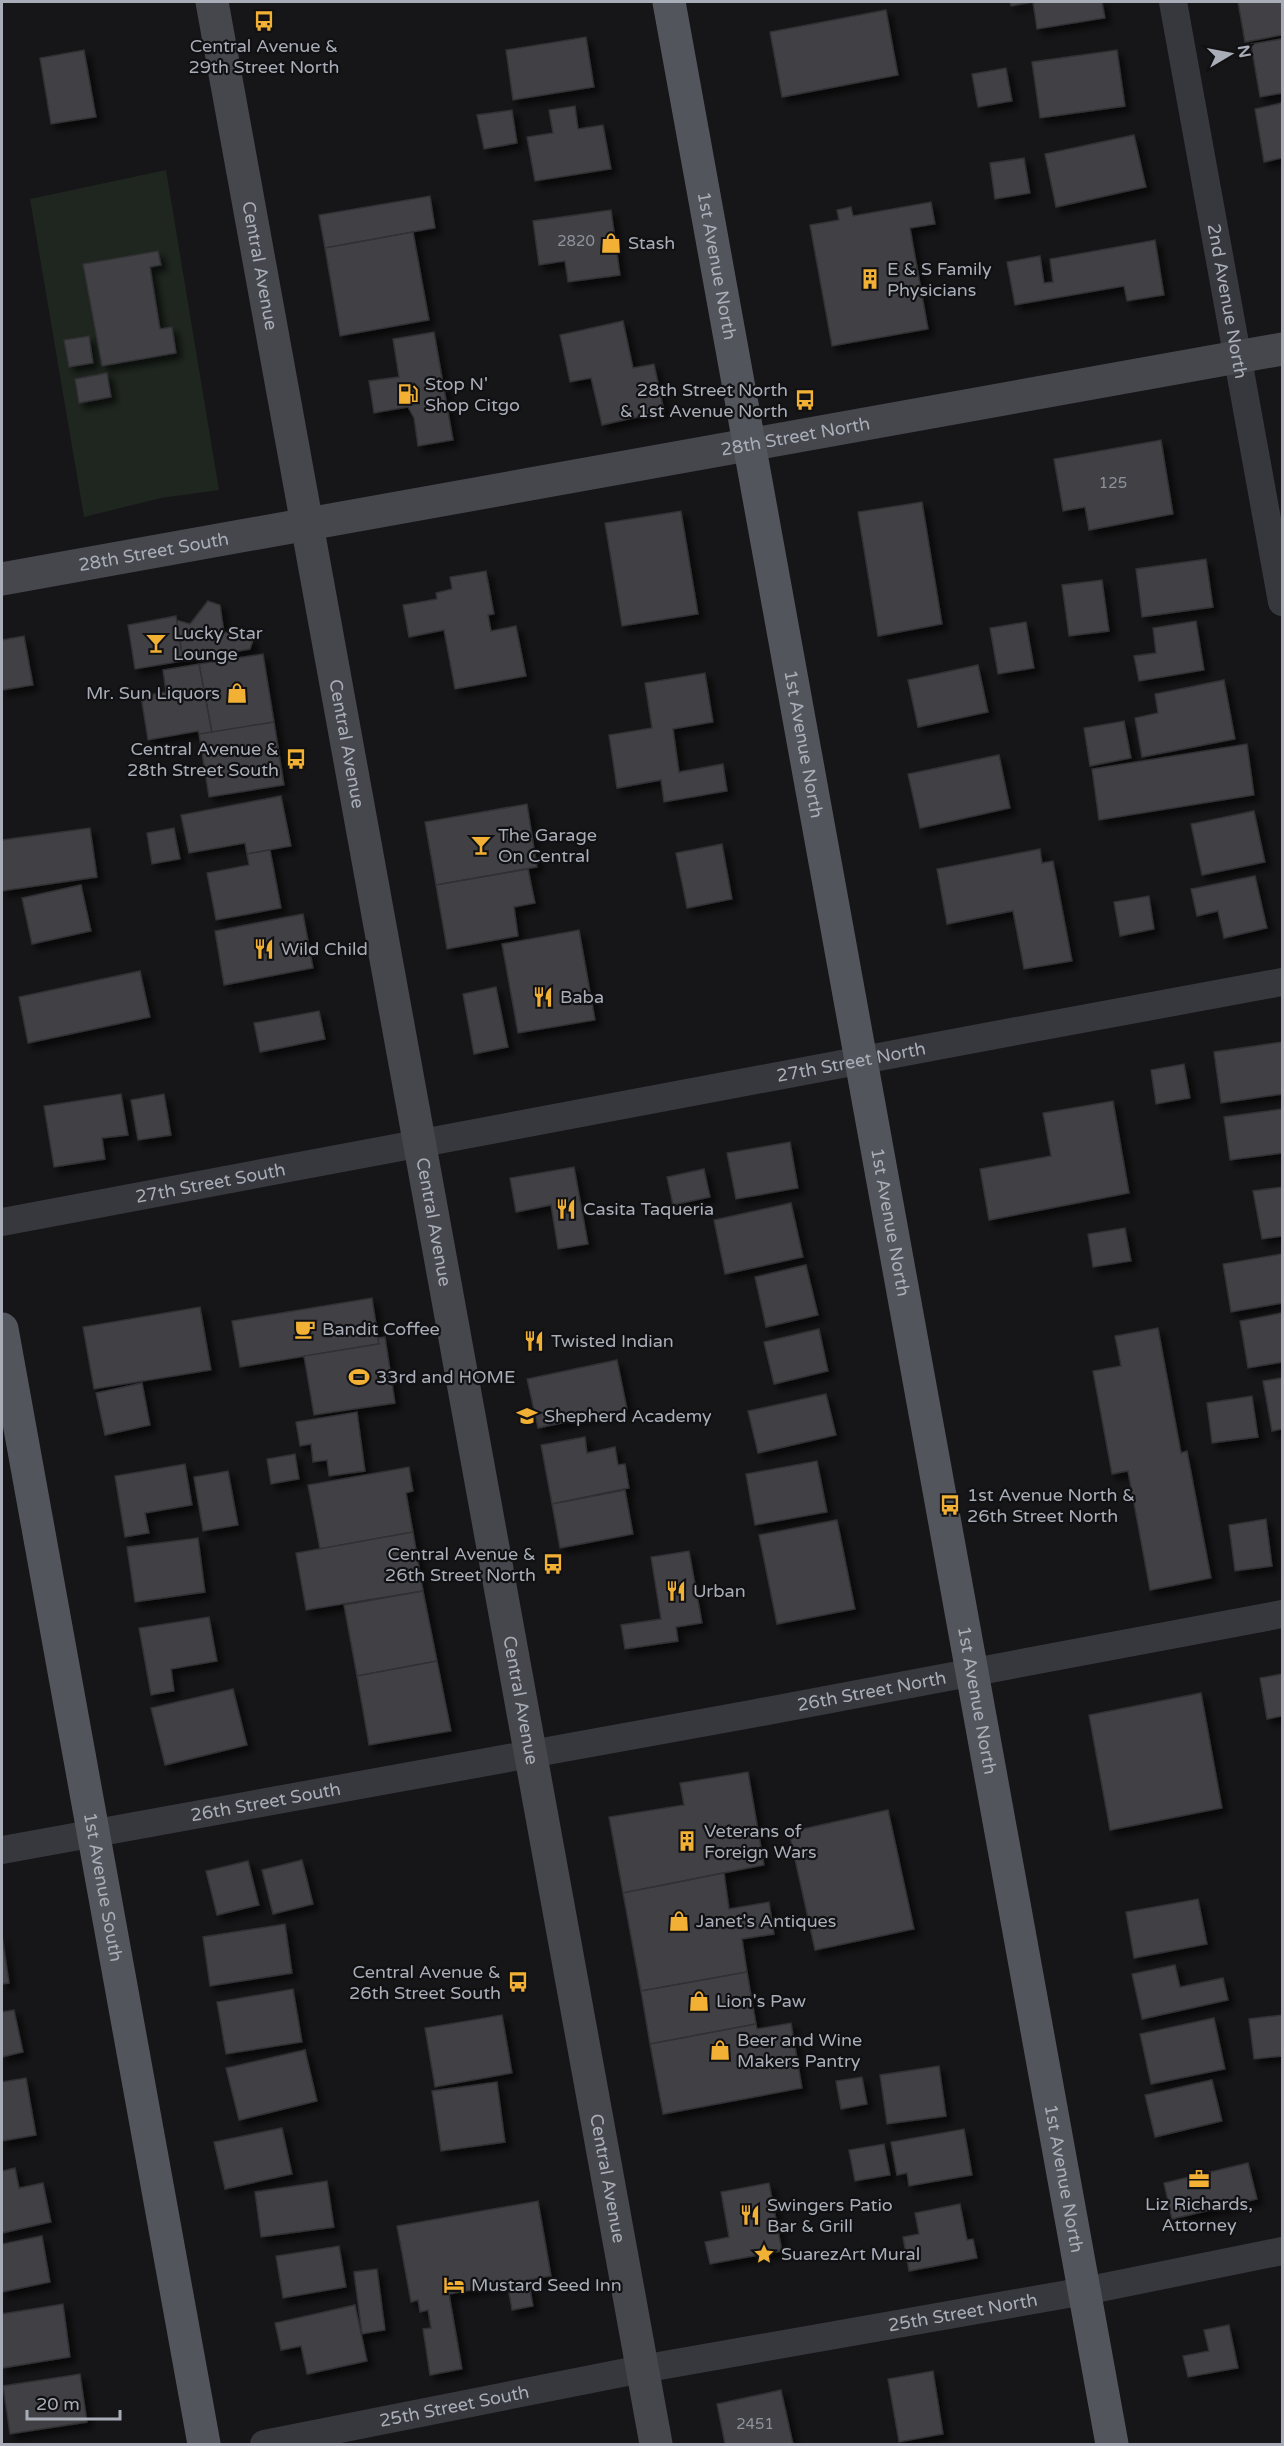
<svg xmlns="http://www.w3.org/2000/svg" width="1284" height="2446" font-family="'Varela Round',sans-serif">
	<defs>
		<filter id="shadow"><feDropShadow dx="5.5" dy="5.5" stdDeviation="3" flood-color="#0009"/></filter>
	</defs>
	<rect width="100%" height="100%" fill="#161618"/>
	<polygon fill="#1e261f" points="166,170 219,490 161,498 84,517 30,199"/>
	<g fill="#404145" stroke="#303034" stroke-width="1.5" filter="url(#shadow)">
		<polygon points="1010,2 1102,2 1105,18 1037,29 1033,2 1011,6"/>
		<polygon points="1238,2 1282,2 1282,35 1245,42"/>
		<polygon points="886,10 898,75 782,97 770,32"/>
		<polygon points="586,37 594,87 513,100 506,50"/>
		<polygon points="1282,39 1282,93 1260,97 1251,44"/>
		<polygon points="84,50 96,117 51,124 40,58"/>
		<polygon points="1117,50 1125,106 1040,118 1032,62"/>
		<polygon points="1006,68 1012,101 978,107 972,74"/>
		<polygon points="1282,103 1282,158 1264,162 1255,109"/>
		<polygon points="575,106 578,129 603,125 611,169 535,181 527,137 553,133 549,110"/>
		<polygon points="512,110 517,143 484,149 477,115"/>
		<polygon points="1134,135 1146,187 1056,207 1045,154"/>
		<polygon points="1024,158 1030,193 995,199 990,163"/>
		<polygon points="430,196 435,228 325,248 319,215"/>
		<polygon points="931,202 935,224 910,228 928,329 832,346 810,225 839,220 837,210 851,207 853,216"/>
		<polygon points="611,210 620,275 568,282 565,261 539,265 533,221"/>
		<polygon points="413,232 429,320 340,336 325,248"/>
		<polygon points="1155,240 1164,295 1127,301 1124,286 1015,305 1007,262 1040,256 1044,283 1053,282 1050,259"/>
		<polygon points="158,251 161,265 150,267 160,329 172,327 176,353 102,366 83,264"/>
		<polygon points="623,321 633,368 654,364 664,411 602,425 591,378 570,382 560,335"/>
		<polygon points="434,332 453,440 418,446 414,418 408,407 374,413 369,381 399,377 393,339"/>
		<polygon points="89,336 93,363 69,367 64,340"/>
		<polygon points="107,373 111,397 79,403 75,379"/>
		<polygon points="1161,440 1173,514 1089,530 1085,507 1063,511 1054,459"/>
		<polygon points="922,502 942,624 878,636 858,512"/>
		<polygon points="681,511 698,614 622,626 605,523"/>
		<polygon points="1206,559 1213,607 1142,617 1136,569"/>
		<polygon points="486,571 494,614 488,615 491,631 516,626 526,676 455,689 444,630 409,637 403,605 437,599 436,593 452,589 450,577"/>
		<polygon points="1102,580 1109,631 1069,636 1062,585"/>
		<polygon points="208,601 220,605 224,632 253,640 250,649 183,661 176,620 190,624"/>
		<polygon points="176,616 183,661 135,669 128,625"/>
		<polygon points="1196,621 1204,670 1139,681 1134,656 1156,653 1153,628"/>
		<polygon points="1026,622 1034,668 998,674 990,628"/>
		<polygon points="24,636 33,685 2,690 2,640"/>
		<polygon points="263,654 274,722 212,733 199,664"/>
		<polygon points="199,664 212,733 199,734 198,731 148,740 141,696 166,692 163,670"/>
		<polygon points="978,665 988,712 918,727 908,680"/>
		<polygon points="705,673 713,722 673,729 679,772 723,764 727,791 664,802 661,780 617,788 609,735 652,728 645,683"/>
		<polygon points="1224,680 1235,739 1142,757 1135,718 1158,713 1155,694"/>
		<polygon points="1124,721 1131,758 1090,766 1084,728"/>
		<polygon points="274,722 284,785 209,797 199,734"/>
		<polygon points="1247,744 1254,795 1099,820 1092,769"/>
		<polygon points="999,755 1010,808 920,828 908,774"/>
		<polygon points="281,796 291,846 247,854 245,843 189,853 181,815"/>
		<polygon points="527,804 537,867 436,885 425,822"/>
		<polygon points="1254,811 1265,862 1202,875 1191,824"/>
		<polygon points="90,828 97,877 2,891 2,840"/>
		<polygon points="174,828 180,859 152,864 147,833"/>
		<polygon points="722,844 732,899 687,908 676,853"/>
		<polygon points="1040,849 1042,863 1053,861 1072,961 1024,969 1013,911 947,924 937,869"/>
		<polygon points="270,850 281,908 216,920 207,873 249,865 247,854"/>
		<polygon points="528,869 535,903 514,907 518,936 447,949 436,885"/>
		<polygon points="1255,876 1267,928 1224,938 1218,911 1197,916 1191,889"/>
		<polygon points="81,885 91,931 32,944 22,898"/>
		<polygon points="1149,896 1154,929 1120,936 1114,902"/>
		<polygon points="303,914 313,968 224,985 215,931"/>
		<polygon points="579,930 595,1020 518,1033 502,944"/>
		<polygon points="140,971 150,1017 28,1043 19,997"/>
		<polygon points="496,987 508,1047 474,1054 463,994"/>
		<polygon points="319,1011 325,1039 260,1052 254,1023"/>
		<polygon points="1282,1042 1282,1094 1221,1103 1214,1052"/>
		<polygon points="1184,1064 1190,1098 1156,1104 1151,1070"/>
		<polygon points="121,1094 128,1135 102,1138 105,1159 54,1167 44,1106"/>
		<polygon points="164,1094 171,1135 138,1140 131,1100"/>
		<polygon points="1113,1101 1129,1193 989,1220 980,1169 1051,1156 1043,1113"/>
		<polygon points="1282,1109 1282,1153 1230,1160 1224,1117"/>
		<polygon points="790,1142 798,1188 736,1199 727,1153"/>
		<polygon points="574,1167 588,1244 558,1249 551,1205 516,1212 510,1178"/>
		<polygon points="704,1169 710,1197 673,1205 667,1177"/>
		<polygon points="1282,1187 1282,1236 1262,1239 1253,1191"/>
		<polygon points="791,1203 803,1257 725,1274 714,1220"/>
		<polygon points="1125,1228 1131,1261 1093,1267 1088,1234"/>
		<polygon points="1282,1254 1282,1303 1231,1312 1223,1264"/>
		<polygon points="806,1265 818,1315 766,1327 755,1277"/>
		<polygon points="372,1298 379,1344 240,1367 232,1321"/>
		<polygon points="200,1307 211,1370 94,1389 83,1327"/>
		<polygon points="1282,1313 1282,1362 1248,1368 1240,1321"/>
		<polygon points="1158,1328 1181,1453 1187,1451 1211,1578 1150,1590 1128,1471 1112,1474 1093,1371 1121,1366 1115,1336"/>
		<polygon points="819,1329 828,1371 774,1384 764,1342"/>
		<polygon points="385,1337 395,1403 314,1415 304,1356 379,1344 378,1338"/>
		<polygon points="617,1360 627,1409 538,1428 527,1379"/>
		<polygon points="1282,1378 1282,1429 1272,1431 1263,1381"/>
		<polygon points="142,1383 150,1425 105,1435 96,1393"/>
		<polygon points="826,1394 836,1435 758,1453 748,1411"/>
		<polygon points="1252,1396 1258,1437 1212,1443 1207,1403"/>
		<polygon points="357,1412 365,1471 329,1476 327,1460 313,1462 311,1444 300,1446 296,1422"/>
		<polygon points="585,1437 587,1453 615,1447 618,1465 625,1464 629,1488 552,1504 541,1445"/>
		<polygon points="295,1454 299,1479 271,1484 267,1459"/>
		<polygon points="817,1461 827,1512 755,1525 746,1474"/>
		<polygon points="185,1464 192,1505 145,1513 149,1533 125,1537 115,1476"/>
		<polygon points="409,1467 413,1491 406,1493 413,1532 320,1549 308,1485"/>
		<polygon points="228,1471 238,1525 203,1531 194,1477"/>
		<polygon points="625,1490 633,1534 560,1548 552,1504"/>
		<polygon points="1266,1519 1272,1566 1235,1571 1229,1525"/>
		<polygon points="837,1520 855,1609 777,1624 759,1535"/>
		<polygon points="413,1532 423,1591 306,1610 296,1553"/>
		<polygon points="198,1538 205,1592 135,1602 127,1547"/>
		<polygon points="689,1551 702,1623 676,1627 678,1641 625,1649 621,1625 661,1619 651,1557"/>
		<polygon points="423,1591 437,1661 357,1676 344,1605"/>
		<polygon points="209,1617 217,1661 171,1669 174,1691 151,1695 139,1628"/>
		<polygon points="437,1661 451,1731 369,1745 357,1676"/>
		<polygon points="1282,1674 1282,1716 1267,1719 1260,1678"/>
		<polygon points="233,1689 247,1745 165,1765 151,1708"/>
		<polygon points="1201,1693 1222,1808 1110,1830 1089,1715"/>
		<polygon points="748,1772 764,1865 623,1893 609,1817 684,1805 680,1783"/>
		<polygon points="888,1810 914,1929 815,1950 789,1832"/>
		<polygon points="302,1860 313,1904 273,1914 262,1870"/>
		<polygon points="248,1861 259,1905 217,1915 206,1871"/>
		<polygon points="724,1873 729,1909 769,1902 774,1934 742,1939 747,1972 641,1991 623,1893"/>
		<polygon points="1198,1899 1207,1944 1134,1958 1126,1912"/>
		<polygon points="285,1924 292,1973 210,1986 203,1937"/>
		<polygon points="2,1935 9,1983 2,1984"/>
		<polygon points="1175,1965 1180,1987 1223,1978 1228,2000 1142,2019 1132,1974"/>
		<polygon points="747,1972 756,2024 650,2044 641,1991"/>
		<polygon points="293,1989 302,2042 226,2054 217,2002"/>
		<polygon points="14,2010 23,2052 2,2057 2,2012"/>
		<polygon points="502,2015 512,2073 435,2087 425,2028"/>
		<polygon points="1282,2015 1282,2056 1254,2059 1249,2019"/>
		<polygon points="1214,2018 1225,2069 1151,2084 1140,2034"/>
		<polygon points="791,2023 802,2088 663,2114 650,2044 756,2024 757,2029"/>
		<polygon points="305,2050 317,2101 239,2120 226,2068"/>
		<polygon points="939,2066 946,2116 887,2124 880,2075"/>
		<polygon points="862,2077 867,2104 841,2109 836,2081"/>
		<polygon points="26,2078 36,2135 2,2141 2,2082"/>
		<polygon points="1212,2080 1222,2121 1155,2137 1145,2095"/>
		<polygon points="497,2082 505,2142 441,2151 432,2091"/>
		<polygon points="282,2128 292,2174 225,2189 214,2142"/>
		<polygon points="964,2129 972,2175 909,2186 907,2173 897,2175 891,2142"/>
		<polygon points="884,2144 890,2175 855,2181 849,2150"/>
		<polygon points="1248,2163 1257,2199 1172,2219 1164,2183"/>
		<polygon points="15,2168 19,2188 43,2183 51,2222 2,2233 2,2171"/>
		<polygon points="327,2181 334,2227 261,2237 255,2192"/>
		<polygon points="769,2183 782,2251 710,2264 705,2242 729,2237 721,2192"/>
		<polygon points="538,2201 551,2276 449,2294 462,2369 430,2375 423,2329 431,2328 428,2310 420,2312 418,2300 411,2302 397,2226"/>
		<polygon points="960,2204 967,2240 973,2239 977,2258 909,2271 903,2237 919,2234 915,2213"/>
		<polygon points="42,2236 50,2282 2,2292 2,2244"/>
		<polygon points="339,2246 346,2287 283,2298 276,2256"/>
		<polygon points="377,2269 385,2330 362,2334 354,2272"/>
		<polygon points="529,2283 533,2306 512,2310 508,2287"/>
		<polygon points="63,2304 70,2357 2,2368 2,2314"/>
		<polygon points="355,2305 367,2361 307,2374 301,2346 281,2350 275,2323"/>
		<polygon points="1229,2325 1238,2368 1188,2377 1183,2356 1209,2351 1204,2330"/>
		<polygon points="933,2371 943,2434 899,2442 888,2379"/>
		<polygon points="80,2374 87,2422 10,2434 3,2386"/>
		<polygon points="781,2390 793,2444 725,2444 717,2404"/>
	</g>
	<g fill="none" stroke-linecap="round" stroke-linejoin="round">
		<g stroke="#37383d" stroke-width="28">
			<path id="s1" d="M1173 2 1282 602"/>
			<path id="s2" d="M2 1222C429 1143 855 1060 1282 982"/>
			<path id="s3" d="M2 1850 751 1714 1282 1614"/>
			<path id="s4" d="M264 2444 642 2369 1085 2291 1282 2251"/>
		</g>
		<g stroke="#45474d" stroke-width="33">
			<path id="s5" d="M212 2 656 2444"/>
			<path id="s6" d="M2 579 1282 349"/>
		</g>
		<g stroke="#53555c" stroke-width="33">
			<path id="s7" d="M669 2 1112 2444"/>
			<path id="s8" d="M2 1329 204 2444"/>
		</g>
	</g>
	<defs>
		<g id="bus-bare" transform="scale(1.62)"><path d="M-5-6H5V4H4V6H2V4H-2V6H-4V4H-5ZM-3.5-4V0h7V-4ZM-3.5 1.2v1.5H-2V1.2ZM2 1.2v1.5H3.5V1.2Z" fill="#f2b134" stroke="#111113" stroke-width="2.5" paint-order="stroke"/></g>
		<g id="shop-bare" transform="scale(1.62)"><path d="M-5-2.5h2.3a2.7 3.5 0 0 1 5.4 0H5L5.5 6h-11ZM-1.5-2.5h3a1.5 2.3 0 0 0-3 0Z" fill="#f2b134" stroke="#111113" stroke-width="2.5" paint-order="stroke"/></g>
		<g id="building-bare" transform="scale(1.62)"><path d="M-4-6H4V6H1V3H-1V6H-4ZM-2.5-4.3h1.7v1.8h-1.7ZM.8-4.3h1.7v1.8H.8ZM-2.5-1h1.7V.8h-1.7ZM.8-1h1.7V.8H.8Z" fill="#f2b134" stroke="#111113" stroke-width="2.5" paint-order="stroke"/></g>
		<g id="fuel-bare" transform="scale(1.62)"><path d="M-5.5-6h7V0h2V4h1.3V-2.5L3-4.5l.8-.8L6-3V5H2.5V1h-1V6h-7ZM-4.2-4.7v3.2H.2V-4.7Z" fill="#f2b134" stroke="#111113" stroke-width="2.5" paint-order="stroke"/></g>
		<g id="bar-bare" transform="scale(1.62)"><path d="M-6-5H6L.8 .8V4.5H3.5V6h-7V4.5H-.8V.8Z" fill="#f2b134" stroke="#111113" stroke-width="2.5" paint-order="stroke"/></g>
		<g id="restaurant-bare" transform="scale(1.62)"><path d="M-5-6h1v4h1v-4h1v4h1v-4h1v5L-1.5 .5V6h-2V.5L-5-1ZM5-6V6H3V1.5H1.5Q1.5-4 5-6Z" fill="#f2b134" stroke="#111113" stroke-width="2.5" paint-order="stroke"/></g>
		<g id="cafe-bare" transform="scale(1.62)"><path d="M-5.5-4.5H6V0H3Q3 3.5 0 3.5H-2.5Q-5.5 3.5-5.5 0ZM3-3.2v2h1.7v-2ZM-6 4.5H4V6H-6Z" fill="#f2b134" stroke="#111113" stroke-width="2.5" paint-order="stroke"/></g>
		<g id="stadium-bare" transform="scale(1.62)"><path d="M0-5a6.5 5 0 1 0 0 10a6.5 5 0 1 0 0-10ZM-3.5-1.8h7v3.6h-7Z" fill="#f2b134" stroke="#111113" stroke-width="2.5" paint-order="stroke"/></g>
		<g id="school-bare" transform="scale(1.62)"><path d="M0-5L7-2L0 1L-7-2ZM-4 1L0 2.5L4 1V4Q0 6-4 4Z" fill="#f2b134" stroke="#111113" stroke-width="2.5" paint-order="stroke"/></g>
		<g id="office-bare" transform="scale(1.62)"><path d="M-6-3h4V-5.5h4V-3h4V5H-6ZM-1-4.5V-3h2v-1.5ZM-6 0V1H6V0Z" fill="#f2b134" stroke="#111113" stroke-width="2.5" paint-order="stroke"/></g>
		<g id="sight-bare" transform="scale(1.62)"><path d="M0-6L1.8-2.2L6-1.7L2.9 1.2L3.7 5.4L0 3.3L-3.7 5.4L-2.9 1.2L-6-1.7L-1.8-2.2Z" fill="#f2b134" stroke="#111113" stroke-width="2.5" paint-order="stroke"/></g>
		<g id="hotel-bare" transform="scale(1.62)"><path d="M-6-4.5h1.5V1H6V5H4.5V3h-9V5H-6ZM-4 0a1.8 1.8 0 1 1 3.6 0ZM.5 0V-2.5h3Q6-2.5 6 0Z" fill="#f2b134" stroke="#111113" stroke-width="2.5" paint-order="stroke"/></g>
	</defs>
	<g fill-rule="evenodd">
		<use href="#bus-bare" x="264" y="21"/>
		<use href="#shop-bare" x="611" y="243"/>
		<use href="#building-bare" x="870" y="279"/>
		<use href="#fuel-bare" x="408" y="394"/>
		<use href="#bus-bare" x="805" y="400"/>
		<use href="#bar-bare" x="156" y="643"/>
		<use href="#shop-bare" x="237" y="693"/>
		<use href="#bus-bare" x="296" y="759"/>
		<use href="#bar-bare" x="481" y="845"/>
		<use href="#restaurant-bare" x="264" y="949"/>
		<use href="#restaurant-bare" x="543" y="997"/>
		<use href="#restaurant-bare" x="566" y="1209"/>
		<use href="#cafe-bare" x="305" y="1329"/>
		<use href="#restaurant-bare" x="534" y="1341"/>
		<use href="#stadium-bare" x="359" y="1377"/>
		<use href="#school-bare" x="527" y="1416"/>
		<use href="#bus-bare" x="950" y="1505"/>
		<use href="#bus-bare" x="553" y="1564"/>
		<use href="#restaurant-bare" x="676" y="1591"/>
		<use href="#building-bare" x="687" y="1841"/>
		<use href="#shop-bare" x="679" y="1921"/>
		<use href="#bus-bare" x="518" y="1982"/>
		<use href="#shop-bare" x="699" y="2001"/>
		<use href="#shop-bare" x="720" y="2050"/>
		<use href="#office-bare" x="1199" y="2179"/>
		<use href="#restaurant-bare" x="750" y="2215"/>
		<use href="#sight-bare" x="764" y="2254"/>
		<use href="#hotel-bare" x="454" y="2285"/>
	</g>
	<g text-anchor="middle" stroke-width="4.5" stroke-linejoin="round" paint-order="stroke">
		<g font-size="15" fill="#8e929b">
			<text x="576" y="246">2820</text>
			<text x="1113" y="488">125</text>
			<text x="755" y="2429">2451</text>
		</g>
		<g font-size="18" fill="#a8adb8" stroke="#111113" text-anchor="start">
			<text x="264" y="52" text-anchor="middle">Central Avenue &amp;<tspan x="264" dy="21">29th Street North</tspan></text>
			<text x="628" y="249">Stash</text>
			<text x="887" y="275">E &amp; S Family<tspan x="887" dy="21">Physicians</tspan></text>
			<text x="425" y="390">Stop N'<tspan x="425" dy="21">Shop Citgo</tspan></text>
			<text x="788" y="396" text-anchor="end">28th Street North<tspan x="788" dy="21">&amp; 1st Avenue North</tspan></text>
			<text x="173" y="639">Lucky Star<tspan x="173" dy="21">Lounge</tspan></text>
			<text x="220" y="699" text-anchor="end">Mr. Sun Liquors</text>
			<text x="279" y="755" text-anchor="end">Central Avenue &amp;<tspan x="279" dy="21">28th Street South</tspan></text>
			<text x="498" y="841">The Garage<tspan x="498" dy="21">On Central</tspan></text>
			<text x="281" y="955">Wild Child</text>
			<text x="560" y="1003">Baba</text>
			<text x="583" y="1215">Casita Taqueria</text>
			<text x="322" y="1335">Bandit Coffee</text>
			<text x="551" y="1347">Twisted Indian</text>
			<text x="376" y="1383">33rd and HOME</text>
			<text x="544" y="1422">Shepherd Academy</text>
			<text x="967" y="1501">1st Avenue North &amp;<tspan x="967" dy="21">26th Street North</tspan></text>
			<text x="536" y="1560" text-anchor="end">Central Avenue &amp;<tspan x="536" dy="21">26th Street North</tspan></text>
			<text x="693" y="1597">Urban</text>
			<text x="704" y="1837">Veterans of<tspan x="704" dy="21">Foreign Wars</tspan></text>
			<text x="696" y="1927">Janet's Antiques</text>
			<text x="501" y="1978" text-anchor="end">Central Avenue &amp;<tspan x="501" dy="21">26th Street South</tspan></text>
			<text x="716" y="2007">Lion's Paw</text>
			<text x="737" y="2046">Beer and Wine<tspan x="737" dy="21">Makers Pantry</tspan></text>
			<text x="1199" y="2210" text-anchor="middle">Liz Richards,<tspan x="1199" dy="21">Attorney</tspan></text>
			<text x="767" y="2211">Swingers Patio<tspan x="767" dy="21">Bar &amp; Grill</tspan></text>
			<text x="781" y="2260">SuarezArt Mural</text>
			<text x="471" y="2291">Mustard Seed Inn</text>
		</g>
		<g font-size="18" fill="#a8adb8" stroke="#111113">
			<text dy="6" stroke="none"><textPath href="#s5" startOffset="268">Central Avenue</textPath></text>
			<text dy="6" stroke="none"><textPath href="#s7" startOffset="268">1st Avenue North</textPath></text>
			<text dy="6" stroke="none"><textPath href="#s1" startOffset="304">2nd Avenue North</textPath></text>
			<text dy="6" stroke="none"><textPath href="#s6" startOffset="806">28th Street North</textPath></text>
			<text dy="6" stroke="none"><textPath href="#s6" startOffset="154">28th Street South</textPath></text>
			<text dy="6" stroke="none"><textPath href="#s5" startOffset="754">Central Avenue</textPath></text>
			<text dy="6" stroke="none"><textPath href="#s7" startOffset="754">1st Avenue North</textPath></text>
			<text dy="6" stroke="none"><textPath href="#s2" startOffset="864">27th Street North</textPath></text>
			<text dy="6" stroke="none"><textPath href="#s2" startOffset="212">27th Street South</textPath></text>
			<text dy="6" stroke="none"><textPath href="#s5" startOffset="1240">Central Avenue</textPath></text>
			<text dy="6" stroke="none"><textPath href="#s7" startOffset="1240">1st Avenue North</textPath></text>
			<text dy="6" stroke="none"><textPath href="#s3" startOffset="884">26th Street North</textPath></text>
			<text dy="6" stroke="none"><textPath href="#s5" startOffset="1726">Central Avenue</textPath></text>
			<text dy="6" stroke="none"><textPath href="#s7" startOffset="1726">1st Avenue North</textPath></text>
			<text dy="6" stroke="none"><textPath href="#s3" startOffset="268">26th Street South</textPath></text>
			<text dy="6" stroke="none"><textPath href="#s8" startOffset="567">1st Avenue South</textPath></text>
			<text dy="6" stroke="none"><textPath href="#s5" startOffset="2212">Central Avenue</textPath></text>
			<text dy="6" stroke="none"><textPath href="#s7" startOffset="2212">1st Avenue North</textPath></text>
			<text dy="6" stroke="none"><textPath href="#s4" startOffset="711">25th Street North</textPath></text>
			<text dy="6" stroke="none"><textPath href="#s4" startOffset="194">25th Street South</textPath></text>
		</g>
	</g>
	<rect width="1284" height="2446" fill="none" stroke="#a8adb8" stroke-width="6"/>
	<g transform="translate(1230 54) rotate(80)" stroke="#111113" stroke-width="4.5" paint-order="stroke">
	<path d="M0-4.5L10 22L0 15L-10 22Z" fill="#a8adb8"/>
	<text y="-9" font-size="16" font-weight="bold" text-anchor="middle" fill="#a8adb8">N</text>
	</g>
	<path d="M27 2410v9h93v-9" fill="none" stroke="#a8adb8" stroke-width="3"/>
	<text x="36" y="2410" font-size="18" fill="#a8adb8" stroke="#111113" stroke-width="4.5" paint-order="stroke">20 m</text>
</svg>
